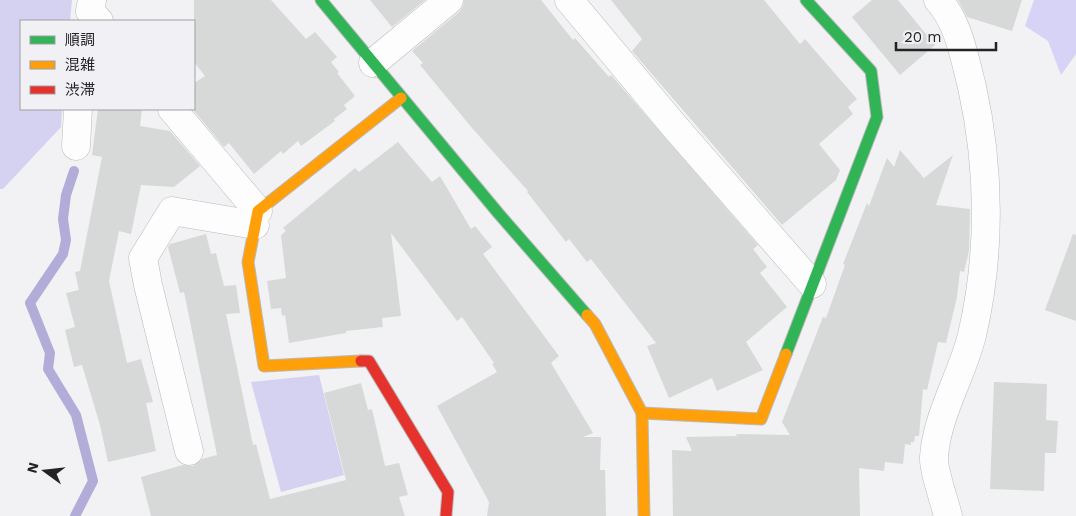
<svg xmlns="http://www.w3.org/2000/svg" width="1076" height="516" font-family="'Work Sans','Noto Sans JP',sans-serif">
	<rect width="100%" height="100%" fill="#f2f2f4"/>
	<g fill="#d5d2f1">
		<polygon points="0,0 72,0 70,21 21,21 21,109 62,109 61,127 3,189 0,189"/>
		<polygon points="319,375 344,475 281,492 251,382"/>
	</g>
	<polygon fill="#d6d3f6" points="1034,0 1076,0 1076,54 1061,75 1048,41 1025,26"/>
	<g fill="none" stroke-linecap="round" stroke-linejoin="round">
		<polyline stroke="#b2add8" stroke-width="10" points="74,171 66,195 63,219 66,240 63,254 30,303 50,353 48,369 76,415 93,481 75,516"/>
	</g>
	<g fill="#d7d8d8">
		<polygon points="194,0 271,0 306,39 315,32 337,57 331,62 339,72 337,73 355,96 344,105 347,109 334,119 335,121 301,146 298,141 283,154 281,151 254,174 229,143 224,147 194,111 194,83 205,76 194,62"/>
		<polygon points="370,0 425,0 392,27"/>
		<polygon points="464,0 541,0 573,40 575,38 609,77 611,75 758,245 753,249 767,267 760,273 787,307 746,342 763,370 717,391 712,378 669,398 647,346 656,343 591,259 587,262 569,239 566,242 527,192 528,191 472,128 420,65 423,63 412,51 459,12 463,6"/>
		<polygon points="611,0 764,0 800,44 805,39 857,99 848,107 853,114 819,144 840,170 836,180 782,225 632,51 642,39"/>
		<polygon points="872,0 898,0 935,45 900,75 852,17"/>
		<polygon points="958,0 1022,0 1012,31 967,17"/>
		<polygon points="98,109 142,109 140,126 170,131 200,166 174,187 141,185 131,234 119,231 109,281 127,363 141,359 153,402 146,403 156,451 108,462 100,425 82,365 74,367 65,330 75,327 66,293 79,290 75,272 80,271 102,157 92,155"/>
		<polygon points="398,142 432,182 440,176 471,229 475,226 492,247 483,254 559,356 551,363 593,433 583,437 601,437 600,470 605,470 606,516 487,516 489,502 437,406 497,372 492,364 494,363 462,317 457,321 391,233 401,316 382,318 383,327 346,331 346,333 289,343 285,315 282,316 281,308 271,309 267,281 286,278 281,235 286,231 283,228 355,168 359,172"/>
		<polygon points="900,150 924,178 953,155 936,205 970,209 970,211 969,251 964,272 960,271 957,297 946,343 938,342 927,390 923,389 919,436 915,436 914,442 911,442 911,445 905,444 903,464 885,462 884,471 859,468 860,516 673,516 672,450 692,451 686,437 737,436 736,434 790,435 782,422 823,317 826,318 845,265 843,264 867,203 869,206 887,158 894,167"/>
		<polygon points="206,234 211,254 216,253 224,286 236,285 240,313 226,314 253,445 256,444 270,499 346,480 324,393 361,383 368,410 372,409 385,466 399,463 408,495 399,497 405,516 151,516 141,477 183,465 193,466 202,459 217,455 184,292 180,293 168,247 170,244"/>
		<polygon points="1073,234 1076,235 1076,321 1045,310"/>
		<polygon points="994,382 1047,384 1046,420 1058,421 1056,453 1045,453 1044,491 990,489"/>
	</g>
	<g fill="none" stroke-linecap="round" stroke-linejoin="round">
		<g stroke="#bababc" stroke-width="29">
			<g id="street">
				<polyline points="92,0 90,11 99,21"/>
				<polyline points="569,0 675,127 812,284"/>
				<path d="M938 0C958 21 965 59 972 87 990 168 991 254 972 335 962 376 937 414 934 457 933 469 945 503 948 516"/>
				<polyline points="373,63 449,0"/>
				<polyline points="172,109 258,211"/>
				<polyline points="76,146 78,109"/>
				<polyline points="189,451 148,285 143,258 172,211 255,225"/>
			</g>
		</g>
		<g stroke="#bababc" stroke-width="13">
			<g id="fast">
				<polyline points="321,0 499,214 587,315"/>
				<polyline points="786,354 877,117 871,71 806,0"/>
			</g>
		</g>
		<g stroke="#bababc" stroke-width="13">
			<g id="slow">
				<polyline points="587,315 595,324 642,413 644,516"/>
				<polyline points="361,361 264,366 248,262 258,211 401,98"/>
				<polyline points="642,413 761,419 786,354"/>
			</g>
		</g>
		<g stroke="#bababc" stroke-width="13">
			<polyline id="jam" points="361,361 369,361 448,492 446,516"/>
		</g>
		<use href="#street" stroke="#fdfdfd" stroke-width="28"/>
		<use href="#fast" stroke="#30b455" stroke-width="11"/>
		<use href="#slow" stroke="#ff9f0a" stroke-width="11"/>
		<use href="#jam" stroke="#e5322d" stroke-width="11"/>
	</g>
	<rect x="20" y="20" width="175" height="90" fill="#f1f1f5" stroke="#9f9fa1"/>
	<rect x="30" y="36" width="25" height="8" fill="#30b455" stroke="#9f9fa1"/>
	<text x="65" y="45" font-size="15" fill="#232324">順調</text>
	<rect x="30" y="61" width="25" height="8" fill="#ff9f0a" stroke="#9f9fa1"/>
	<text x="65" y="70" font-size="15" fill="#232324">混雑</text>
	<rect x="30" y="86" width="25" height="8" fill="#e5322d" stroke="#9f9fa1"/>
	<text x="65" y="95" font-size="15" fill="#232324">渋滞</text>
	<g transform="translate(45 471) rotate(285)" stroke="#f1f1f5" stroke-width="4" paint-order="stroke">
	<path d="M0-4L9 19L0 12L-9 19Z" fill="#232324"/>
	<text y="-8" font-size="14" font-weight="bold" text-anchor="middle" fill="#232324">N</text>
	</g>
	<path d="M896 42v8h100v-8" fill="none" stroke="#232324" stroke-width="2.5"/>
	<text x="904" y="42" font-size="15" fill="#232324" stroke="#f1f1f5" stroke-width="4" paint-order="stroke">20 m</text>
</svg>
